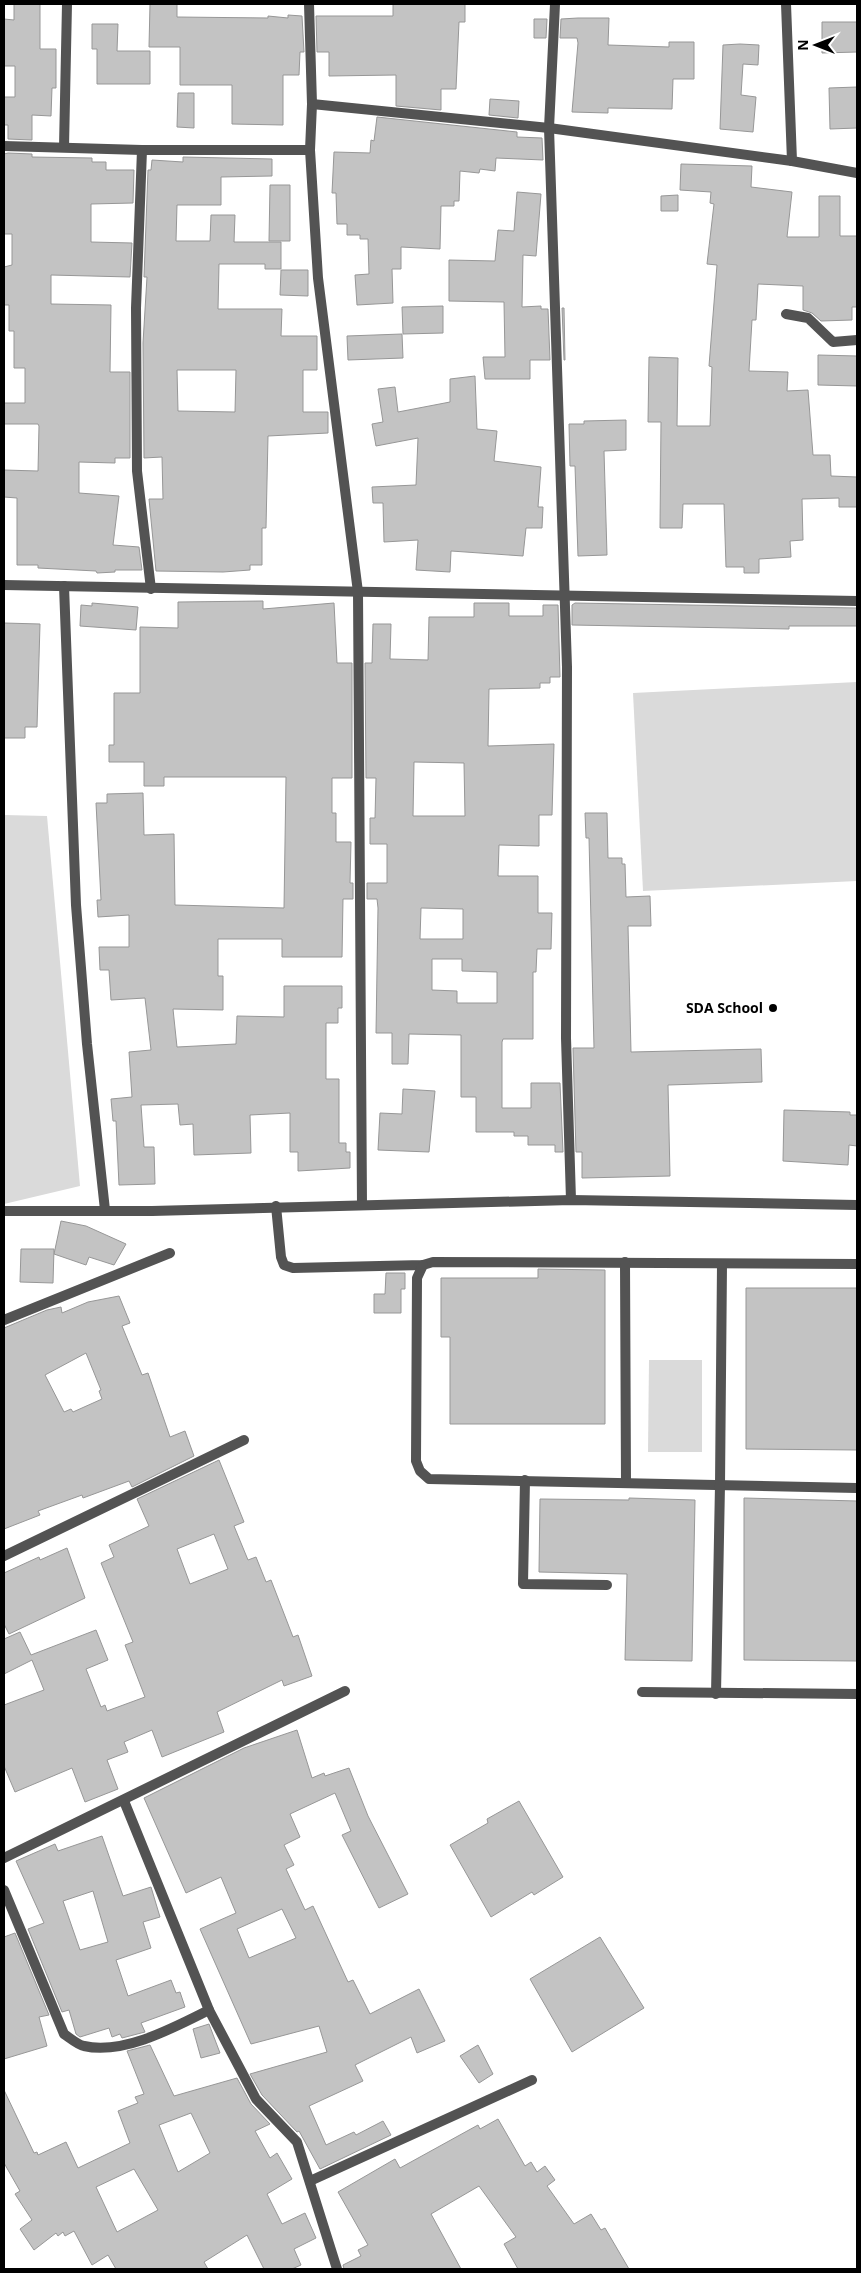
<svg xmlns="http://www.w3.org/2000/svg" width="861" height="2273" font-family="'Open Sans',sans-serif">
	<rect width="100%" height="100%" fill="#fff"/>
	<g fill="#dadada">
		<polygon points="857,682 857,881 643,891 633,693"/>
		<polygon points="4,815 47,816 80,1186 4,1204"/>
		<polygon points="649,1360 702,1360 702,1452 648,1452"/>
	</g>
	<g fill="#c3c3c3" stroke="#979797" fill-rule="evenodd">
		<polygon points="14,4 40,4 40,49 56,49 56,88 52,88 51,116 32,115 32,140 8,139 8,125 4,125 4,97 15,97 15,66 4,66 4,19 14,20"/>
		<polygon points="150,4 177,4 177,17 268,18 268,16 288,18 288,15 302,16 304,52 300,52 299,75 283,75 283,125 232,124 232,85 180,85 180,47 149,47"/>
		<polygon points="393,4 465,4 465,22 459,22 456,89 441,89 441,110 396,106 396,75 329,76 329,52 317,52 316,16 393,16"/>
		<polygon points="578,18 609,18 608,45 669,47 669,42 694,42 694,79 673,79 672,109 608,108 608,113 572,112 578,43 577,38 560,38 561,19"/>
		<polygon points="534,19 547,19 546,38 534,38"/>
		<polygon points="822,22 857,22 857,52 822,53"/>
		<polygon points="92,24 118,24 117,51 150,51 150,84 97,84 97,49 92,49"/>
		<polygon points="740,44 759,45 758,65 743,64 741,95 756,97 753,132 720,129 723,45"/>
		<polygon points="857,87 857,128 830,129 829,88"/>
		<polygon points="178,93 194,93 194,128 177,127"/>
		<polygon points="490,99 519,101 518,118 489,115"/>
		<polygon points="377,117 517,132 517,137 542,138 543,160 496,158 495,171 480,169 479,173 460,171 459,201 454,201 454,206 441,206 440,249 401,247 401,269 392,269 393,303 357,305 355,275 369,274 368,239 360,239 360,235 347,235 347,224 337,224 336,193 332,193 334,152 370,153 371,140 374,141"/>
		<polygon points="8,153 32,154 32,157 92,158 92,162 106,162 106,170 134,170 133,203 91,204 91,242 132,243 130,277 51,275 51,304 111,305 110,372 130,372 130,458 115,458 115,463 79,462 79,493 119,496 113,545 139,547 142,570 115,570 115,572 97,573 96,571 38,568 38,565 17,565 17,498 4,497 4,470 38,471 39,426 38,424 4,424 4,403 25,403 25,368 14,368 14,331 9,331 9,305 4,305 4,267 12,265 12,234 4,234 4,154"/>
		<path d="M183 157 272 159V176L221 177V205H177L176 241H210L211 215H235L234 242H281V269H265V264H219L218 309H282L281 336H317V370H303V412H328V433L268 436 266 528H262V565H250V570L223 572 156 571 149 499H163L162 457 144 458 143 343 147 277H144L148 170H151L152 160 183 162ZM177 370H236L235 412 178 411Z"/>
		<polygon points="681,164 752,166 751,187 792,192 787,237 819,237 819,196 840,196 840,236 857,236 857,307 852,307 852,320 821,321 812,313 803,310 803,286 758,284 756,320 752,320 749,371 788,372 787,391 808,390 813,455 830,455 831,476 857,477 857,507 839,507 839,498 802,499 803,540 790,541 791,557 759,559 759,573 744,573 744,567 726,567 724,504 683,504 682,528 660,528 661,422 648,422 649,357 678,358 677,426 710,426 712,367 709,366 717,265 707,264 714,204 710,203 711,192 680,190"/>
		<polygon points="270,185 290,185 290,241 269,241"/>
		<polygon points="517,192 541,194 536,256 523,255 522,307 541,306 541,309 548,309 550,360 530,360 530,379 485,379 483,357 505,357 504,302 449,301 449,260 495,261 498,230 514,231"/>
		<polygon points="678,195 678,211 661,211 661,196"/>
		<polygon points="281,270 308,270 308,296 280,295"/>
		<polygon points="443,306 443,333 403,334 402,307"/>
		<polygon points="562,308 564,308 565,360 564,360"/>
		<polygon points="402,334 403,358 348,360 347,336"/>
		<polygon points="818,355 857,356 857,386 818,385"/>
		<polygon points="475,376 477,429 497,431 494,461 541,467 538,507 543,507 542,528 526,528 523,556 451,551 450,572 416,570 418,540 384,542 383,503 373,503 372,487 416,485 418,438 376,446 372,424 383,422 378,389 395,387 398,412 450,402 450,379"/>
		<polygon points="626,420 626,450 604,451 607,555 578,556 575,466 570,466 569,424 584,424 584,421"/>
		<polygon points="263,601 263,609 334,603 337,663 352,663 352,778 332,778 332,813 336,813 336,842 351,842 350,883 353,883 353,899 343,899 342,957 282,957 282,939 218,939 218,976 223,976 223,1010 173,1009 177,1047 236,1044 237,1016 284,1017 284,986 342,986 342,1008 338,1008 338,1023 326,1023 326,1079 339,1079 339,1143 346,1143 346,1152 350,1152 350,1168 298,1171 298,1152 290,1152 290,1113 250,1115 251,1153 194,1155 193,1124 180,1125 178,1104 141,1105 144,1147 154,1147 155,1184 119,1185 116,1121 113,1121 111,1099 132,1097 129,1052 151,1050 145,998 111,1000 109,970 100,970 99,947 129,947 129,915 98,917 97,900 101,900 96,803 107,803 107,794 143,793 144,835 174,834 175,905 284,908 286,777 164,777 164,786 144,786 144,762 109,762 109,745 114,745 114,693 140,693 140,627 178,628 178,602"/>
		<polygon points="92,603 138,607 136,630 80,626 81,605 92,606"/>
		<path d="M474 603H509V616H543V605H558L560 677H550V683H540V688L489 689 488 746 554 744 552 815H539V846L499 845 498 876H538V913H552L551 949H537L536 972H533V1039H503L502 1042V1108H531V1083H560L563 1152H555V1145H528V1136H514V1132H476V1097H461V1035L409 1034 408 1064H392V1033H376L378 908 377 899H367V883H387V844H370V818H375L376 778H366L365 663H372L373 624H391L390 659 428 660 429 617H474ZM414 762 464 763 465 816H413ZM421 908 463 909V939H420ZM432 959H462V971L497 972V1003H457V991L432 990Z"/>
		<polygon points="575,603 857,608 857,626 789,626 789,629 572,625 572,605"/>
		<polygon points="4,623 40,624 37,727 25,727 25,738 4,738"/>
		<polygon points="585,813 607,813 608,858 622,858 622,864 625,864 626,897 650,896 651,926 628,926 631,1052 761,1049 762,1082 668,1085 670,1176 582,1178 582,1152 576,1152 573,1048 594,1048 589,838 586,838"/>
		<polygon points="403,1089 435,1091 429,1152 378,1150 380,1113 402,1114"/>
		<polygon points="784,1110 850,1112 850,1115 857,1115 857,1146 849,1145 848,1165 783,1161"/>
		<polygon points="61,1221 86,1226 126,1244 114,1265 89,1257 86,1265 54,1254"/>
		<polygon points="21,1249 54,1249 53,1283 20,1282"/>
		<polygon points="538,1269 605,1270 605,1424 450,1424 450,1337 441,1337 441,1278 538,1278"/>
		<polygon points="386,1273 405,1273 405,1289 401,1289 401,1313 374,1313 374,1294 385,1294"/>
		<polygon points="746,1288 857,1288 857,1450 746,1449"/>
		<path d="M119 1296 130 1323 122 1326 142 1375 148 1373 170 1437 185 1431 194 1456 132 1487 129 1481 83 1498 82 1495 38 1511 40 1515 4 1529V1328L47 1310 61 1307 62 1313 88 1302ZM86 1353 101 1390 99 1391 102 1399 73 1412 71 1409 64 1412 45 1375Z"/>
		<path d="M219 1460 244 1522 234 1526 248 1560 256 1557 266 1582 271 1580 293 1637 298 1635 312 1676 284 1686 282 1680 217 1712 224 1732 162 1757 152 1730 124 1742 128 1752 107 1760 118 1789 85 1802 72 1768 15 1792 4 1766V1705L44 1690 32 1660 4 1674V1639L20 1632 31 1655 96 1630 108 1660 86 1669 101 1707 105 1705 107 1711 145 1697 125 1645 133 1642 101 1563 114 1557 109 1545 149 1526 137 1499ZM214 1534 228 1569 190 1584 177 1549Z"/>
		<polygon points="629,1498 695,1500 692,1661 625,1660 627,1574 539,1572 540,1499 629,1500"/>
		<polygon points="744,1498 857,1501 857,1661 744,1660"/>
		<polygon points="67,1548 85,1598 9,1634 4,1624 4,1573 39,1557 40,1560"/>
		<path d="M297 1730 312 1778 324 1773 325 1776 349 1768 368 1816 408 1894 379 1908 342 1835 351 1831 335 1793 290 1814 300 1837 284 1845 294 1865 286 1869 305 1910 313 1906 348 1982 353 1980 370 2014 419 1989 445 2041 417 2053 411 2037 355 2065 363 2081 309 2106 326 2145 354 2132 356 2135 383 2121 391 2135 320 2169 299 2131 297 2132 262 2095 250 2074 327 2052 319 2026 251 2044 200 1929 236 1913 221 1877 186 1893 144 1798 244 1748ZM282 1909 296 1938 249 1958 237 1929Z"/>
		<polygon points="519,1801 563,1877 534,1895 532,1892 491,1917 450,1845 488,1823 487,1819"/>
		<path d="M102 1836 123 1896 151 1887 160 1917 143 1922 151 1948 116 1960 128 1996 171 1980 176 1993 180 1992 185 2007 141 2023 145 2032 122 2038 120 2034 112 2037 109 2028 80 2037 76 2034 69 2010 62 2012 28 1929 44 1923 16 1861 55 1844 58 1851ZM93 1891 108 1942 80 1950 63 1901Z"/>
		<polygon points="15,1933 49,2015 39,2017 47,2046 4,2059 4,1937"/>
		<polygon points="600,1937 644,2008 572,2052 530,1979"/>
		<polygon points="209,2024 220,2053 201,2058 193,2029"/>
		<path d="M150 2045 174 2096 237 2078 251 2104 270 2124 255 2131 270 2158 277 2153 292 2179 267 2194 282 2224 305 2213 316 2238 294 2249 301 2265 292 2269H264L247 2235 204 2262 208 2269H116L108 2255 92 2265 74 2231 65 2236 63 2232 58 2236 56 2233 34 2250 20 2229 32 2220 15 2194 20 2191 4 2163V2090L34 2153 37 2152 38 2155 66 2142 78 2168 130 2143 118 2111 138 2103 135 2097 144 2094 127 2051ZM191 2113 210 2153 178 2172 159 2125ZM134 2169 158 2210 117 2232 96 2187Z"/>
		<polygon points="478,2045 493,2074 479,2083 460,2056"/>
		<polygon points="498,2119 525,2166 531,2162 537,2172 545,2166 555,2180 547,2186 574,2224 591,2214 601,2230 605,2228 629,2269 518,2269 504,2244 516,2237 479,2186 431,2214 461,2269 344,2269 343,2265 361,2256 358,2250 368,2245 338,2192 395,2159 400,2168 478,2125 480,2129"/>
	</g>
	<g fill="none" stroke-linecap="round" stroke-linejoin="round">
		<g stroke="#535353" stroke-width="10">
			<polyline points="309,4 312,104 310,150 318,278 358,592 362,1204"/>
			<polyline points="555,4 549,128 567,667 566,1038 571,1200"/>
			<polyline points="786,4 792,161 857,173"/>
			<polyline points="312,104 549,128 792,161"/>
			<polyline points="4,146 142,150 310,150"/>
			<polyline points="64,147 67,4"/>
			<polyline points="142,150 136,308 137,471 151,589"/>
			<polyline points="786,314 808,318 833,342 857,340"/>
			<polyline points="4,585 857,601"/>
			<polyline points="64,586 76,905 87,1044 105,1210"/>
			<polyline points="276,1206 281,1257 284,1265 293,1268 423,1265 433,1262 857,1264"/>
			<polyline points="4,1211 152,1211"/>
			<polyline points="625,1262 626,1482"/>
			<polyline points="423,1265 417,1278 416,1461 420,1471 429,1479 857,1488"/>
			<polyline points="4,1320 170,1253"/>
			<polyline points="525,1480 523,1584 607,1585"/>
			<polyline points="4,1556 244,1440"/>
			<polyline points="642,1692 857,1694"/>
			<polyline points="716,1694 720,1485 722,1264"/>
			<polyline points="124,1801 209,2010 256,2099 297,2142 337,2269"/>
			<polyline points="4,1858 345,1691"/>
			<path d="M4 1890 64 2034C70 2038 78 2045 84 2046 124 2055 175 2027 209 2010"/>
			<polyline points="310,2181 532,2080"/>
		</g>
		<polyline stroke="#535353" stroke-width="10" points="152,1211 571,1200 857,1205"/>
	</g>
	<circle fill="#000" stroke="#fff" stroke-width="2" cx="773" cy="1008" r="5"/>
	<g text-anchor="middle" stroke-width="4.5" stroke-linejoin="round" paint-order="stroke">
		<g font-size="14" font-weight="bold" fill="#000" stroke="#fff" text-anchor="end">
			<text x="763" y="1013">SDA School</text>
		</g>
	</g>
	<rect width="861" height="2273" fill="none" stroke="#000000" stroke-width="10"/>
	<g transform="translate(816 45) rotate(270)" stroke="#ffffff" stroke-width="4" paint-order="stroke">
	<path d="M0-4L9 19L0 12L-9 19Z" fill="#000000"/>
	<text y="-8" font-size="14" font-weight="bold" text-anchor="middle" fill="#000000">N</text>
	</g>
</svg>
